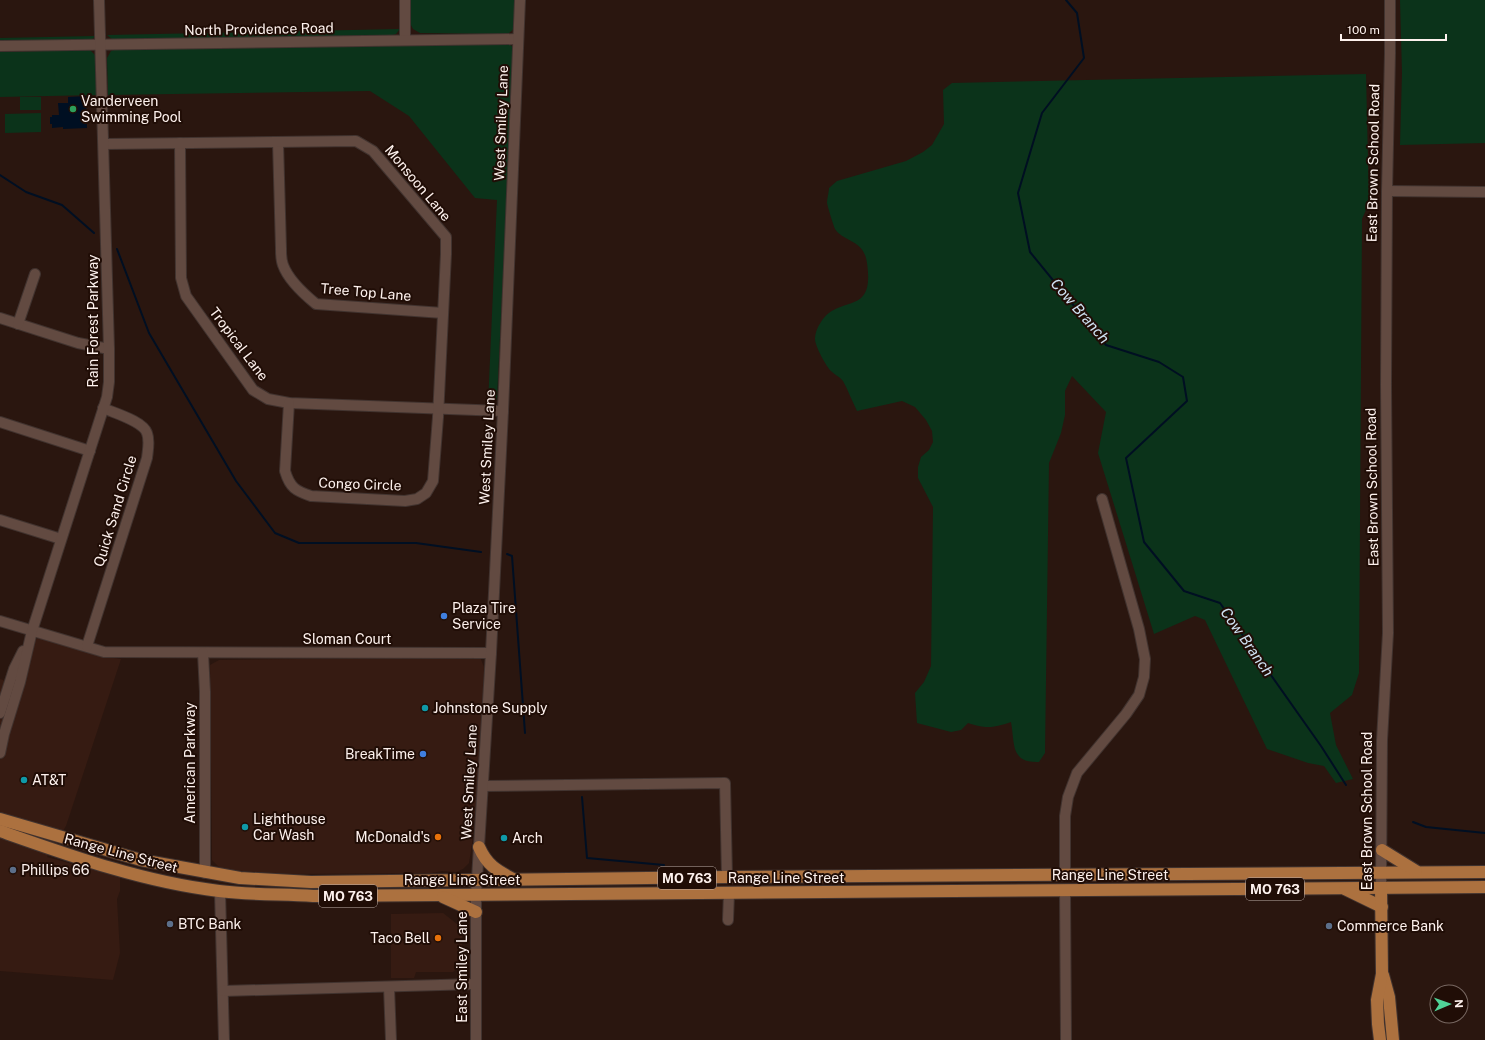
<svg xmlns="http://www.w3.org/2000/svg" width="1485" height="1040" font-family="'Public Sans',sans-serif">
	<rect width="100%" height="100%" fill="#2a160f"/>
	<g fill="#361b12">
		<polygon points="39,638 96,655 121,659 66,826 47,857 112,875 120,876 120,891 117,899 120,953 113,980 0,971 0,679 22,686 35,640"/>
		<polygon points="480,657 484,667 480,758 472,844 469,863 463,869 456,872 442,871 432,873 293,874 226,870 219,867 212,860 210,665 219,660"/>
		<polygon points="443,913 462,928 462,964 453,972 416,972 414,978 391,978 391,914"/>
	</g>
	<g fill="#0b331a">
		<path d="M411 0H516C516 11 520 31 506 34L420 33 413 29 410 23Z"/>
		<polygon points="1400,0 1485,0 1485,143 1400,145 1402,73"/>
		<polygon points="400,29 396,34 389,36 113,40 107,35"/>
		<polygon points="96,36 91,40 0,42 0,38"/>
		<polygon points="508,43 514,48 497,399 493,404 488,405 497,200 475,198 409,116 370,91 108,95 107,58 111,51 120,48"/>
		<polygon points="90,50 96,56 98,95 0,97 0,52"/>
		<path d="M1366 74 1369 203 1362 219 1359 673 1352 695 1330 713 1336 745 1353 779 1336 783 1324 766 1308 763 1267 749 1205 620 1195 616 1154 634 1098 453 1106 412 1072 376 1065 391V415L1061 433 1049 463 1045 753 1039 762C1010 763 1015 744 1011 722 993 728 986 729 968 723L961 730 951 732 917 723 915 693 924 682 931 666 933 507 918 478V467L921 457 929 450 933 442 932 431 926 420 915 407 902 401 857 411C852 401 848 390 843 381 840 377 835 375 831 371 826 366 815 346 815 339 815 333 818 326 821 322 839 293 875 318 867 263 864 239 843 242 835 229 833 224 828 208 827 203 827 198 829 192 829 188L837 181 906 161 923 152 932 145 944 124 943 90 952 83Z"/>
		<rect x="20" y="97" width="21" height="13"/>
		<polygon points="41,113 41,132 5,133 5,114"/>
	</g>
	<polygon fill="#000f22" points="86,96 87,128 63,129 63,127 52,128 52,124 50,124 50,117 52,117 52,115 59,115 58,103 68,103 68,97"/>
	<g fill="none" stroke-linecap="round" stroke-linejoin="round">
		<g stroke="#000f22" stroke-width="2">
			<polyline points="1066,0 1077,13 1084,58 1042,113 1018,193 1030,252 1106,345 1159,362 1183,377 1187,401 1126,458 1144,542 1184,591 1220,603 1321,746 1346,785"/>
			<polyline points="0,175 26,192 62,205 94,233"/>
			<polyline points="117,249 149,333 236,481 275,533 299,543 416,543 481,552"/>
			<polyline points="507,554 512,556 525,733"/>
			<polyline points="582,797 587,858 664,865"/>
			<polyline points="1413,822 1426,827 1485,833"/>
		</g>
		<g stroke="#41332f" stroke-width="12">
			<g id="minor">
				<polyline points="405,40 405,0"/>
				<polyline points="0,46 518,39"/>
				<path d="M278 142 281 249C281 254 281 260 283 265 288 279 305 295 316 304L443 313"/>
				<polyline points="180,143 181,278 186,296 253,390 268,399 289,403 503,411"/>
				<path d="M104 144 356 141 373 151 446 237V254L438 417 433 481 426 493 417 499 405 501 311 496C296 491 290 488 285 471L289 403"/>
				<polyline points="1387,191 1485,192"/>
				<polyline points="0,318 78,343 109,349"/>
				<polyline points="18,324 35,274"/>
				<polyline points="0,422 90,451"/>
				<polyline points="0,520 61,539"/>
				<polyline points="0,621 104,652 491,653"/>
				<path d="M87 646 147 458C148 449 150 441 147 433 143 421 114 413 103 408"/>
				<polyline points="203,653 205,692 205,873"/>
				<polyline points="0,713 14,669 23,651"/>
				<polyline points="0,753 4,734 20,682 32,631 107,397 109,382 109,349 99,0"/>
				<polyline points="483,786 725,783 727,877"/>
				<polyline points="1065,875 1065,816 1068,797 1077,773 1126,714 1139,695 1144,677 1145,659 1139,629 1102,499"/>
				<polyline points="1381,888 1382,740 1388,633 1386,385 1387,191 1390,53 1390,0"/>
				<polyline points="1065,890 1066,1040"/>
				<polyline points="220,892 224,1040"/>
				<polyline points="728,920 729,893"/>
				<polyline points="389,987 391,1040"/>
				<polyline points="223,991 476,984"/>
				<polyline points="476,1040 476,895 491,653 503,411 520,0"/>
			</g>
		</g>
		<g stroke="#41332f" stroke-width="14">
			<g id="major">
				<polyline points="0,819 141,860 240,878 311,882 727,877 1485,872"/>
				<path d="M0 831C71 856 143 882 219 891 250 895 282 894 313 896L1485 887"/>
				<path d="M479 847C487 865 496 870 513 879"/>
				<polyline points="1382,850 1416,871"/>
				<polyline points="1345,889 1382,907"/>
				<polyline points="443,897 476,912"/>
				<polyline points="1383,975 1389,997 1393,1040"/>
				<polyline points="1380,1040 1378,1024 1377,1000 1382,974 1381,888"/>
			</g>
		</g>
		<use href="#minor" stroke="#624a41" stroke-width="10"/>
		<use href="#major" stroke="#ac713f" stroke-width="12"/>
	</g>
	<circle fill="#2e9e5b" stroke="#200d06" stroke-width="1.5" cx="73" cy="109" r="4"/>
	<g fill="#3f7fe0" stroke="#200d06" stroke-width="1.5">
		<circle cx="444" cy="616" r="4"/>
		<circle cx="423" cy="754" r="4"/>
	</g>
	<g fill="#0f9aa8" stroke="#200d06" stroke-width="1.5">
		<circle cx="425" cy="708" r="4"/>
		<circle cx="24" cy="780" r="4"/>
		<circle cx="245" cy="827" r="4"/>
		<circle cx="504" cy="838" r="4"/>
	</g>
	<g fill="#e8710a" stroke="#200d06" stroke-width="1.5">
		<circle cx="438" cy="837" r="4"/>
		<circle cx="438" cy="938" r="4"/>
	</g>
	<g fill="#5c6f8a" stroke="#200d06" stroke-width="1.5">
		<circle cx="13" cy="870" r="4"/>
		<circle cx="170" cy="924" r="4"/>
		<circle cx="1329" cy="926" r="4"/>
	</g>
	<g text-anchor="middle" stroke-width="4" stroke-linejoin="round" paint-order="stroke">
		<g fill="#200d06" stroke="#bbada8" stroke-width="1">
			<rect x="658" y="867" width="58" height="22" rx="3"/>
			<rect x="1246" y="878" width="58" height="22" rx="3"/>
			<rect x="319" y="885" width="58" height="22" rx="3"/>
		</g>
		<g font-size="13" font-weight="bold" fill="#fdf1ed">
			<text x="687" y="883">MO 763</text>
			<text x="1275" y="894">MO 763</text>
			<text x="348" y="901">MO 763</text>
		</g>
		<g font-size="14" fill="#fdf1ed" stroke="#200d06">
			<text transform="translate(259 29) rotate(-1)" y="5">North Providence Road</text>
			<text transform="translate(501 123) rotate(-88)" y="5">West Smiley Lane</text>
			<text transform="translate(1373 163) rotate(-89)" y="5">East Brown School Road</text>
			<text transform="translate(418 183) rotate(50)" y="5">Monsoon Lane</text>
			<text transform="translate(366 292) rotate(5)" y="5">Tree Top Lane</text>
			<text transform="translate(93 321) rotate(-90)" y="5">Rain Forest Parkway</text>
			<text transform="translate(239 344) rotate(53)" y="5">Tropical Lane</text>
			<text transform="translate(487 447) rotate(-87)" y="5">West Smiley Lane</text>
			<text transform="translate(360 484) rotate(2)" y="5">Congo Circle</text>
			<text transform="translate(1372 487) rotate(-91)" y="5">East Brown School Road</text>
			<text transform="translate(115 511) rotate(-73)" y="5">Quick Sand Circle</text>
			<text x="347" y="644">Sloman Court</text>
			<text transform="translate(190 763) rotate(-90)" y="5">American Parkway</text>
			<text transform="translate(469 782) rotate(-87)" y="5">West Smiley Lane</text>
			<text transform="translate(1367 811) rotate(-90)" y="5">East Brown School Road</text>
			<text transform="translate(121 853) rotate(15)" y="5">Range Line Street</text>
			<text x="1110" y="880">Range Line Street</text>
			<text x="786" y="883">Range Line Street</text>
			<text x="462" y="885">Range Line Street</text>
			<text transform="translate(462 967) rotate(-90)" y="5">East Smiley Lane</text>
		</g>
		<g font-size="14" fill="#fdf1ed" stroke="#200d06" text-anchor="start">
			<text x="81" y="106">Vanderveen<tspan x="81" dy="16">Swimming Pool</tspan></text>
			<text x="452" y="613">Plaza Tire<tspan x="452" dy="16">Service</tspan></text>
			<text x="433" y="713">Johnstone Supply</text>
			<text x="415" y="759" text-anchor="end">BreakTime</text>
			<text x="32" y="785">AT&amp;T</text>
			<text x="253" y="824">Lighthouse<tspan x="253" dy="16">Car Wash</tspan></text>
			<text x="430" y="842" text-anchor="end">McDonald's</text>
			<text x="512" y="843">Arch</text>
			<text x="21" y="875">Phillips 66</text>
			<text x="178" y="929">BTC Bank</text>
			<text x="1337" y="931">Commerce Bank</text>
			<text x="430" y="943" text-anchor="end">Taco Bell</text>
		</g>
		<g font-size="15" font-style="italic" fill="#cfe2f3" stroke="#200d06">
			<text transform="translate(1080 311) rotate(49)" y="5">Cow Branch</text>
			<text transform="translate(1247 642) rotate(55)" y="5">Cow Branch</text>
		</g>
	</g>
	<g transform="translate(1449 1004) rotate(88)"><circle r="19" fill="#200d06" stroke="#786862"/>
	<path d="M0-3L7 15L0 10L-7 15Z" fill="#50d398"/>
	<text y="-6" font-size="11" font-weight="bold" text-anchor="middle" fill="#fdf1ed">N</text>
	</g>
	<path d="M1341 34v6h105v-6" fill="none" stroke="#fdf1ed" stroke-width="2"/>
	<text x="1347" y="34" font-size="12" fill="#fdf1ed" stroke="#200d06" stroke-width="3" paint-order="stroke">100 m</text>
</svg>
